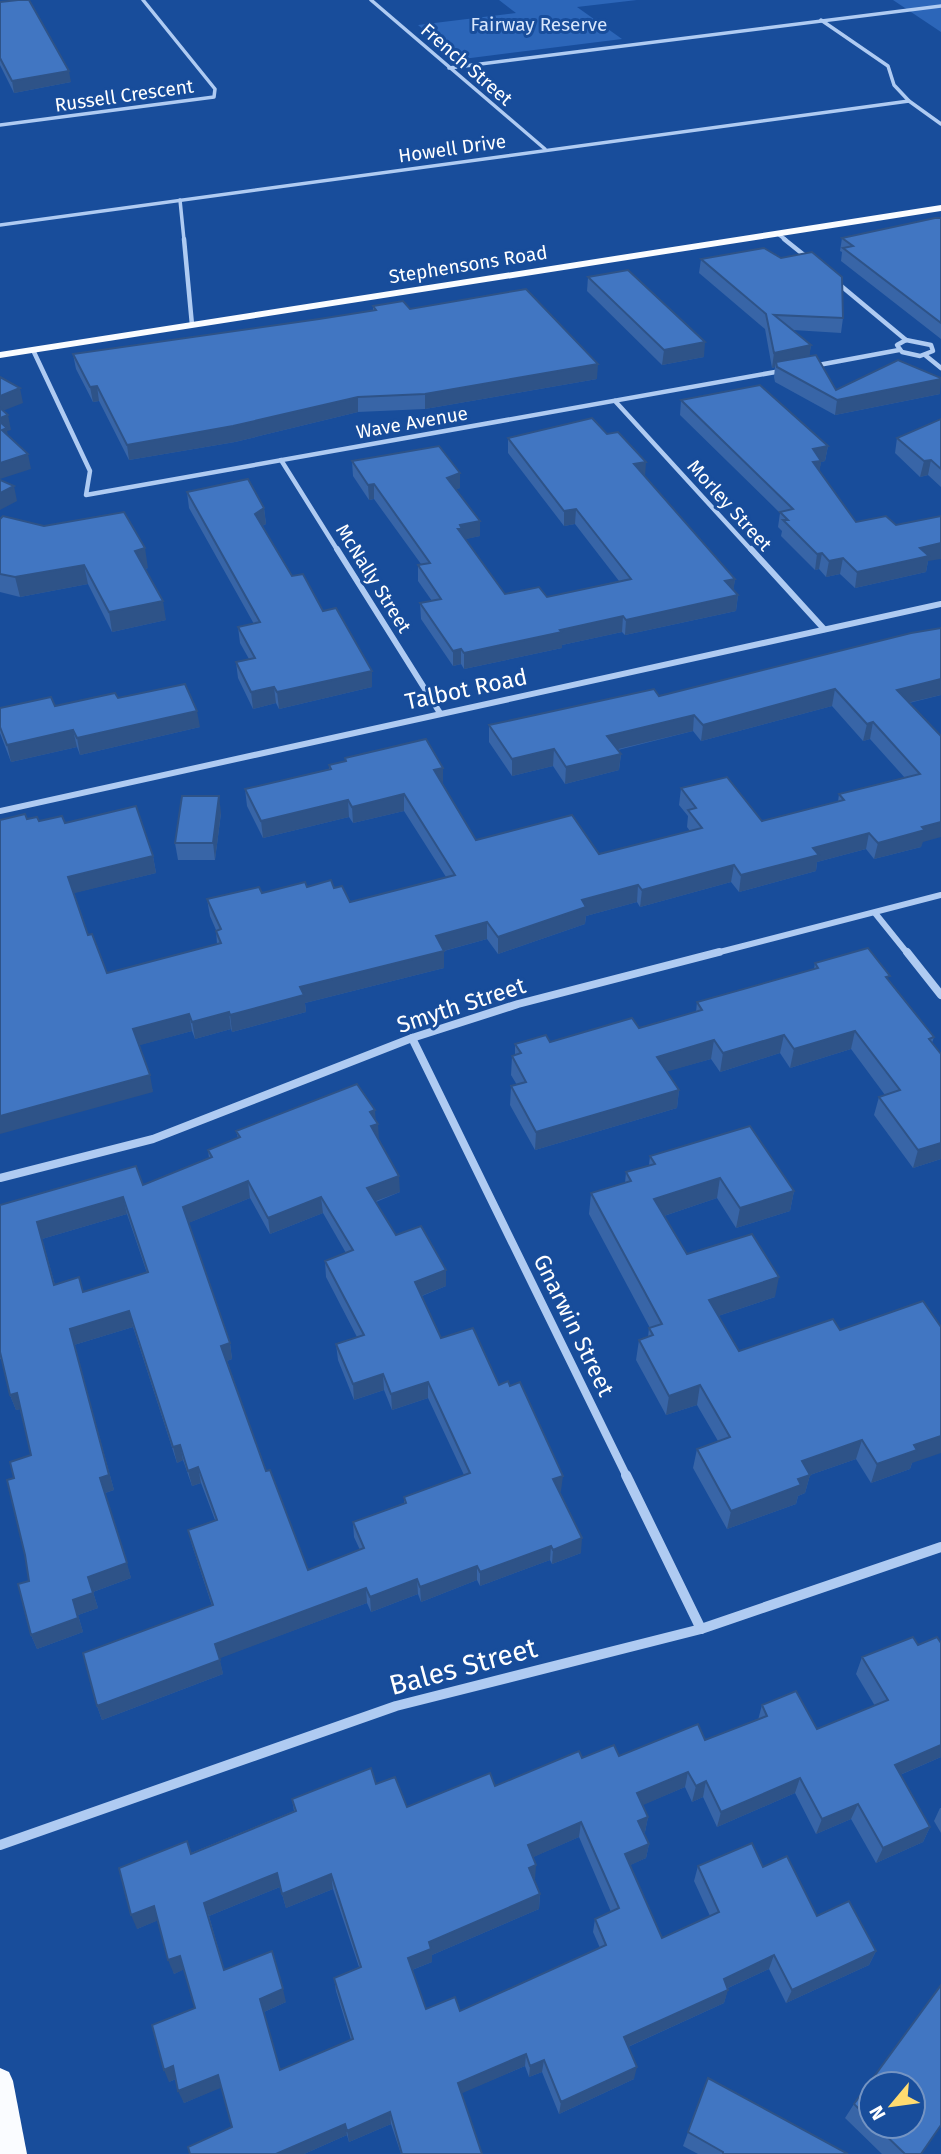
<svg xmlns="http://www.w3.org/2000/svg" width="941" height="2154" font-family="'Fira Sans',sans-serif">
	<rect width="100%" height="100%" fill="#184d9b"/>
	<g fill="#2c66b9">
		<polygon points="499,0 637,0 577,7 622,39 463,59 457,58 418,25 516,13"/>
		<polygon points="893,0 941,0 941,32"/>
	</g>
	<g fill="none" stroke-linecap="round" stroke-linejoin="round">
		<g stroke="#afcbf2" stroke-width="3.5">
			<polyline points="371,0 545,149"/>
			<polyline points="821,20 888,66 894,85 909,101 941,124"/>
			<polyline points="449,68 941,6"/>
			<polyline points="0,125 214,97 215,89 143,0"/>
			<polyline points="180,200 184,240"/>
			<polyline points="0,225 909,101"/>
			<polyline points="778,234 786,240"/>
		</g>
		<g stroke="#afcbf2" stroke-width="4.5">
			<polyline points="184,239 192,325"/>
			<polyline points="784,239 809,259"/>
			<polyline points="834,280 906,340"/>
			<polygon points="906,340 931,345 933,351 920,356 902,352 897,345"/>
			<polyline points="33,350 90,471 86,495 781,371"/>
			<polyline points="925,355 941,368"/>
			<polyline points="813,366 899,350"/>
			<polyline points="615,401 752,551"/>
			<polyline points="281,460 338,551"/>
		</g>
		<g stroke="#afcbf2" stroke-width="6">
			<polyline points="337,549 440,713"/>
			<polyline points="751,549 824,629"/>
			<polyline points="0,811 941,604"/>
			<polyline points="875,913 908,954"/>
			<polyline points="712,954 941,895"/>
		</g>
		<g stroke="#afcbf2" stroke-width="8">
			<polyline points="907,952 941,995"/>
			<polyline points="412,1038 627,1477"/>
			<polyline points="0,1178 153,1139 412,1038 518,1004 719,952"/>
		</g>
		<g stroke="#afcbf2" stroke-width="10">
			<polyline points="626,1475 701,1629"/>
			<polyline points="0,1845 396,1706 701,1629 941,1547"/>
		</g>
		<g fill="#fafcff" fill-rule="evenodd">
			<polygon points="941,205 941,211 0,358 0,352"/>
			<polygon points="0,2068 9,2072 13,2081 27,2154 0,2154"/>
		</g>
	</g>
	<g fill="#3865a7" fill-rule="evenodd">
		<polygon points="0,2 71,82 14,93 0,65"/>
		<polygon points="941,218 941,339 841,261 842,252 840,251 842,238"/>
		<polygon points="701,259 843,318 841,333 793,330 811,345 809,356 836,390 940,394 835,415 775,382 774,377 775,367 772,368 765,329 699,273"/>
		<polygon points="588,277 704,357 662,365 587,291"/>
		<polygon points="373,306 410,309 597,379 425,409 358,412 235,442 129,460 99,401 93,402 76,369 73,354 319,319 373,310"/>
		<polygon points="681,400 828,446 825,461 821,462 819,471 856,522 928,561 926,572 855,588 840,574 826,577 819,569 815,570 781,536 782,531 778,527 780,513 680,415"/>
		<polygon points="941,419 941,487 928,475 920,477 895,453 897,438"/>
		<polygon points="508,438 645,477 735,579 733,591 738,595 736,611 625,635 622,632 562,645 562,648 464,669 461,664 453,666 421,619 420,603 432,601 418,581 418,565 421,564 374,499 369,500 353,476 352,461 460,488 456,489 480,521 480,536 465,539 505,594 547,597 619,581 575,524 564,526 508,453"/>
		<polygon points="187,492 264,508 266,524 262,526 292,576 323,611 372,687 279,709 276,703 253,709 238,678 236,662 249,659 240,643 238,627 254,624 189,508"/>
		<polygon points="0,519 148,568 145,569 166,620 112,632 88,584 20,597 0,592"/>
		<polygon points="911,633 941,695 909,703 941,736 921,847 874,859 866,849 817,862 816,871 739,892 731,882 640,907 637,902 586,916 585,924 498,954 487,939 444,951 444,968 305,1003 306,1012 232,1032 231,1029 195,1039 192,1031 139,1045 153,1092 27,819 65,823 153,856 156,873 73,893 88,935 107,973 217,944 216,930 210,916 207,899 262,893 307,887 334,888 350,902 446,877 404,811 353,823 349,817 263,838 247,806 245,789 329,769 329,765 345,761 345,758 443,784 476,840 599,854 690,831 687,827 688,816 679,805 681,788 762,821 838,802 839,794 905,778 870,739 863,741 832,706 701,741 693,731 618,750 621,754 619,770 565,784 553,766 512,776 489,742 489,725 659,696"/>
		<polygon points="118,698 200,727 80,755 77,747 11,762 0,733 0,708 55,706"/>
		<polygon points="221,813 215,860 178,860 175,843"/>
		<polygon points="815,963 889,980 934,1037 932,1043 941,1054 941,1159 913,1168 874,1115 879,1097 885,1095 851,1049 790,1068 780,1053 720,1072 711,1059 667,1071 679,1090 677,1108 535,1150 510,1105 511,1086 517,1085 511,1075 512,1056 515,1055 515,1044 550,1042 639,1028 696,1012 697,1002 814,969"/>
		<path d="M375 1121 378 1139 400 1192 376 1202 396 1235 446 1286 422 1296 441 1338 499 1385 561 1491 559 1492 581 1553 552 1564 550 1560 480 1586 477 1580 421 1602 418 1594 371 1612 367 1603 219 1658 223 1674 102 1720 97 1706 212 1606 192 1545 188 1530 215 1520 201 1483 192 1486 183 1460 177 1463 133 1327 74 1345 114 1490 105 1493 131 1578 93 1592 98 1608 78 1615 83 1632 37 1649 31 1635 29 1581 14 1478 31 1455 20 1409 16 1410 10 1395 2 1359H0V1205L143 1185 209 1158 208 1150 238 1138 236 1131ZM250 1198 270 1234 323 1213 346 1253 325 1261 326 1277 357 1337 336 1344 338 1360 354 1400 384 1390 392 1410 428 1398 464 1475 404 1497V1503L353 1522 354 1537 360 1550 308 1570 266 1471 227 1361 232 1359 230 1343 188 1223ZM127 1214 147 1273 83 1292 55 1285 42 1239Z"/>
		<polygon points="650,1156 794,1191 790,1211 736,1228 717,1198 664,1216 687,1254 775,1297 718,1316 739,1351 912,1463 910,1469 871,1483 856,1459 810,1475 805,1493 798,1496 796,1504 727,1529 693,1468 697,1449 718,1441 697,1405 666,1415 636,1360 639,1340 648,1337 649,1328 650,1328 589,1214 591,1193 625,1183 626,1172 649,1165"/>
		<path d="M941 1643V1757L900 1775 930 1827 923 1842 876 1863 851 1819 816 1834 795 1793 717 1827 703 1797 692 1802 685 1787 642 1805 648 1817 645 1832 644 1833 649 1844 646 1858 630 1865 662 1938 710 1916 694 1881 698 1866 763 1867 817 1916 876 1951 869 1965 786 2003 769 1969 728 1988 724 2003 628 2047 634 2079 559 2114 542 2072 529 2077 525 2066 461 2093 482 2154H401L391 2124 349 2142 347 2135 304 2154H190L232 2127 221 2087 184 2103 176 2079 169 2082 195 2008 184 1969 174 1974 158 1920 137 1929 191 1853 294 1811 292 1799 376 1784 407 1807 495 1786 582 1758 619 1756 705 1740 758 1720 762 1705 817 1729 875 1706 856 1674 862 1657 918 1645ZM579 1837 611 1912 595 1919 593 1932 600 1948 460 2011 426 2009 412 1970 432 1962V1955L539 1909 540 1894 534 1880H535L533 1857ZM280 1887 286 1908 333 1889 359 1967 334 1978 336 1991 351 2040 280 2070 264 2012 286 2002 224 1969 209 1916Z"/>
		<polygon points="940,1808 941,1808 941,1833 934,1821"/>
		<path d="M941 1985V2125L921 2154H882L845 2118 854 2104ZM871 2084H913V2126H871Z"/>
		<polygon points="708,2078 848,2154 698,2154 683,2146"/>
	</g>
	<g fill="#2e5388">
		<polygon points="69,71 71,82 14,93 12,81"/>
		<polygon points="705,342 704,357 662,365 664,350"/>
		<polygon points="811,345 809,360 776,362 775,367 772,368 774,353"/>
		<polygon points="598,364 597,379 425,409 425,394"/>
		<polygon points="941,379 940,394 835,415 837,400"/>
		<polygon points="97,386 99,401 93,402 90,387"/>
		<polygon points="20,388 23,403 0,412 0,396"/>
		<polygon points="358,397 358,412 235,442 129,460 127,445"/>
		<polygon points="8,415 11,430 7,431 10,443 0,433 0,418"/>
		<polygon points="828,446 825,461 821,462 819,476 811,478 813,449"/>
		<polygon points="28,454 31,469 0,479 0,463"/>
		<polygon points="931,460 928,475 920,477 924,461"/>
		<polygon points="646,462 645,477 634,464"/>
		<polygon points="460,473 460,488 447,493 447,478"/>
		<polygon points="374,484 374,499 369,500 368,485"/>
		<polygon points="14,486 17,501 0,510 0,493"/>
		<polygon points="264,508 266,524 256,529 255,514"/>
		<polygon points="576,509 575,524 564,526 564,511"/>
		<polygon points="480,521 480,536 462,540 458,529 460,525"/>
		<polygon points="941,543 941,559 928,561 926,572 855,588 857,572 920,548"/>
		<polygon points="145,548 148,568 138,570 135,551"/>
		<polygon points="822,553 819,569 815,570 817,554"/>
		<polygon points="843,558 840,574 826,577 829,561"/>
		<polygon points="84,565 88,584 20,597 15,577"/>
		<polygon points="735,579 733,594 725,581"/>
		<polygon points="738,595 736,611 625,635 626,620"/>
		<polygon points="163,601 166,620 112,632 109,612"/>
		<polygon points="623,616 622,632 562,645 562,648 464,669 464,653"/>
		<polygon points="461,649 461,664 453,666 453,651"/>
		<polygon points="372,671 372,687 279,709 277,692"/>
		<polygon points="941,679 941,695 894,706 897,690"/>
		<polygon points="274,687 276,703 253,709 251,692"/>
		<polygon points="835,689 832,706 701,741 703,725"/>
		<polygon points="197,711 200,727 80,755 77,738"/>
		<polygon points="694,715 693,731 606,752 607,736"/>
		<polygon points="873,722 870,739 863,741 867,724"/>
		<polygon points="73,730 77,747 11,762 7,745"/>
		<polygon points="554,749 553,766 512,776 512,759"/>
		<polygon points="621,754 619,770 565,784 566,767"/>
		<polygon points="443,768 443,784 434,787 434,770"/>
		<polygon points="404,794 404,811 353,823 352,807"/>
		<polygon points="219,796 221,813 215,860 213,843"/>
		<polygon points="348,800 349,817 263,838 261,821"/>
		<polygon points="941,822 941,837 923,842 921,847 874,859 878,843 922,827"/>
		<polygon points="869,833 866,849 817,862 816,871 739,892 741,875 813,848"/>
		<polygon points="153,856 156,873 71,894 68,877"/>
		<polygon points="734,865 731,882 640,907 642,890"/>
		<polygon points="638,885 637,902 586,916 585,924 498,954 498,937 582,900"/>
		<polygon points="487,922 487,939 436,953 436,936"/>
		<polygon points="444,951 444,968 305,1003 306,1012 232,1032 230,1015 300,987"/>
		<polygon points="229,1012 231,1029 195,1039 192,1022"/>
		<polygon points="189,1014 192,1031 137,1046 133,1029"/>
		<polygon points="855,1031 851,1049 790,1068 794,1049"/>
		<polygon points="784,1035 780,1053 720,1072 723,1053"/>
		<polygon points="714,1040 711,1059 655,1075 657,1057"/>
		<polygon points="150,1075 153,1092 0,1134 0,1116"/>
		<polygon points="679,1090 677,1108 535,1150 536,1132"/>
		<polygon points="375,1110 376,1124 378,1124 379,1140 372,1143 370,1112"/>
		<polygon points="941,1143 941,1159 913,1168 918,1150"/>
		<polygon points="399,1176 400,1192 368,1204 367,1188"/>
		<polygon points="720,1178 717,1198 652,1220 654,1199"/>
		<polygon points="248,1181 250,1198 186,1224 183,1207"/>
		<polygon points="794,1191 790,1211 736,1228 740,1208"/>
		<polygon points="123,1197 127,1214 42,1239 37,1222"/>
		<polygon points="321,1197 323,1213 270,1234 268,1218"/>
		<polygon points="446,1270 446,1286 416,1298 415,1282"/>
		<polygon points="779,1277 775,1297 706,1320 709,1300"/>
		<polygon points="129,1311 133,1327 74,1345 114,1490 105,1493 100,1478 70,1329"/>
		<polygon points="230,1343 232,1359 224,1362 221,1346"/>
		<polygon points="383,1374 384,1390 354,1400 353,1384"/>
		<polygon points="428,1382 428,1398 392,1410 391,1394"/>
		<polygon points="700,1385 697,1405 666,1415 669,1396"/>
		<polygon points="17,1393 22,1409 16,1410 10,1395"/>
		<polygon points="941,1436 941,1453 912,1463 910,1469 871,1483 877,1464 914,1445"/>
		<polygon points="862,1440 856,1459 810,1475 805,1493 798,1496 796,1504 727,1529 731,1511 802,1461"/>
		<polygon points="180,1445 183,1460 177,1463 173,1447"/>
		<polygon points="198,1467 201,1483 192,1486 188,1471"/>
		<polygon points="563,1476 561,1491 552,1494 553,1479"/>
		<polygon points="582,1538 581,1553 552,1564 553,1550"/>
		<polygon points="551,1546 550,1560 480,1586 480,1572"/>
		<polygon points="127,1563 131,1578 93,1592 98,1608 78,1615 83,1632 37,1649 31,1635 73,1600 88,1577"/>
		<polygon points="477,1566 477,1580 421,1602 420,1587"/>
		<polygon points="417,1579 418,1594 371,1612 370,1597"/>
		<polygon points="366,1588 367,1603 218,1659 215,1644"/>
		<polygon points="220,1660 223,1674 102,1720 97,1706"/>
		<polygon points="941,1745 941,1757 888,1780 895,1765"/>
		<polygon points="688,1772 685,1787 634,1809 637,1793"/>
		<polygon points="800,1778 795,1793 717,1827 721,1812"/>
		<polygon points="706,1781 703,1797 692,1802 696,1786"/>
		<polygon points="858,1804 851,1819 816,1834 822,1819"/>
		<polygon points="648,1817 645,1832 635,1836 638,1821"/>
		<polygon points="581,1822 579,1837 527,1860 528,1845"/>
		<polygon points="930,1827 923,1842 876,1863 883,1848"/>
		<polygon points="649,1844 646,1858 622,1869 625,1854"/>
		<polygon points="536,1865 535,1880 528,1882 529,1868"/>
		<polygon points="277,1873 280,1887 209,1916 204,1903"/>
		<polygon points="331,1874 333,1889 286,1908 282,1894"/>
		<polygon points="540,1894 539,1909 432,1955 432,1962 409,1971 408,1958 429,1942"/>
		<polygon points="154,1906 159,1920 137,1929 131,1915"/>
		<polygon points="876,1951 869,1965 786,2003 792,1990"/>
		<polygon points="774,1955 769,1969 719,1992 724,1979"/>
		<polygon points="180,1956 185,1969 174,1974 168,1960"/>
		<polygon points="283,1989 286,2002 264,2012 260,1999"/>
		<polygon points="728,1990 724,2003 621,2050 624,2037"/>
		<polygon points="526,2054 525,2066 458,2095 458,2083"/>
		<polygon points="544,2060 542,2072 529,2077 530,2066"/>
		<polygon points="173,2066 178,2078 169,2082 164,2070"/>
		<polygon points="637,2067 634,2079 559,2114 561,2102"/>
		<polygon points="218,2075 223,2087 184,2103 178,2091"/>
		<polygon points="390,2112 391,2124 349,2142 347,2131"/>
		<polygon points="345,2124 347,2135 304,2154 276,2154"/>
	</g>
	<g fill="#4176c2" stroke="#2e5388" stroke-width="2" fill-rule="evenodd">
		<polygon points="18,0 29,0 69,71 12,81 0,58 0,2"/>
		<polygon points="935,218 941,218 941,323 843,248 853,246 842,238"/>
		<polygon points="764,248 781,258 812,252 842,277 843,318 774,315 811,345 774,353 766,314 701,259"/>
		<polygon points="628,270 705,342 664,350 588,277"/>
		<polygon points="526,289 598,364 425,394 358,397 233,426 127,445 97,386 90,387 73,354 319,319 376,310 373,306 403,301 410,309"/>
		<polygon points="816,355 836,390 898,360 941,378 941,379 837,400 777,367 776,362"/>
		<polygon points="0,377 20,388 0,396"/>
		<polygon points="760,385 828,446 813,449 821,461 813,462 856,522 886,516 896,525 941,516 941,543 920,548 929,556 857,572 843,558 829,561 822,553 817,554 783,520 788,520 780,512 793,509 681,400"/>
		<polygon points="0,408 8,415 0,418"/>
		<polygon points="592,418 607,434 618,432 646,462 634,464 735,579 725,581 738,595 626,620 623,616 560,630 562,632 464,653 461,649 453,651 420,603 441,599 418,565 430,563 374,484 368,485 352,461 439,446 460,473 447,478 480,521 460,525 462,529 458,529 505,594 539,587 547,597 631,579 576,509 564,511 508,438"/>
		<polygon points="941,419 941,469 931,460 924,461 897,438"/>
		<polygon points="0,422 7,428 2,430 28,454 0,463"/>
		<polygon points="248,479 264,508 255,514 292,576 303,574 323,611 336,608 372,671 277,692 274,687 251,692 236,662 255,658 238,627 260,622 187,492"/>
		<polygon points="0,480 14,486 0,493"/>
		<polygon points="124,512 145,548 135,551 163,601 109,612 84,565 15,577 0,574 0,519 3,516 44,526"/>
		<polygon points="941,628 941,679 897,690 941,736 941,822 922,827 925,830 878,843 869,833 813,848 819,855 741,875 734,865 642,890 638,885 582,900 586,907 498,937 487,922 436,936 444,951 300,987 304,995 230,1015 229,1012 192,1022 189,1014 133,1029 150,1075 0,1116 0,820 25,814 27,819 37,817 39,821 62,816 65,823 136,806 153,856 68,877 88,935 92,934 107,973 221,943 216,931 221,929 207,899 259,887 262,893 305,882 307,887 331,880 334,888 342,886 350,902 455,875 404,794 352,807 348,800 261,821 245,789 331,769 329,765 346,761 345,758 426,739 443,768 434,770 476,840 572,815 599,854 702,828 688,810 696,808 681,788 727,777 762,821 844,800 839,794 920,774 873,722 867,724 835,689 703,725 694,715 607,736 621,754 566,767 554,749 512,759 489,725 654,689 659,696 911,633"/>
		<polygon points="185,684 197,711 77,738 73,730 7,745 0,727 0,708 51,697 55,706 115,693 118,698"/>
		<polygon points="182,796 219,796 213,843 175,843"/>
		<polygon points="868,948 890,976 886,977 934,1037 929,1039 941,1054 941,1143 918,1150 879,1097 900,1090 855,1031 794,1049 784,1035 723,1053 714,1040 657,1057 679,1090 536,1132 511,1086 526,1082 512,1056 521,1053 515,1044 546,1035 550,1042 632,1018 639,1028 702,1010 697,1002 818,968 815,963"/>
		<path d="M357 1084 375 1110 370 1112 378 1124 371 1126 399 1176 367 1188 396 1235 421 1226 446 1270 415 1282 441 1338 473 1328 499 1385 508 1381 510 1386 520 1382 563 1476 553 1479 582 1538 553 1550 551 1546 480 1572 477 1566 420 1587 417 1579 370 1597 366 1588 215 1644 220 1660 97 1706 83 1653 213 1605 188 1530 217 1520 198 1467 188 1471 180 1445 173 1447 129 1311 70 1329 109 1475 100 1478 127 1563 88 1577 93 1593 73 1600 78 1618 31 1635 18 1584 29 1581 25 1555 7 1480 14 1478 10 1462 31 1455 17 1393 10 1395 0 1352V1205L136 1166 143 1185 212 1157 208 1150 240 1137 236 1131ZM248 1181 268 1218 321 1197 353 1250 325 1261 364 1335 336 1344 353 1384 383 1374 391 1394 428 1382 470 1473 404 1497 406 1503 353 1522 364 1548 308 1570 270 1470 266 1471 221 1346 230 1343 183 1207ZM123 1197 148 1272 83 1292 79 1277 54 1285 37 1222Z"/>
		<polygon points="750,1126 794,1191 740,1208 720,1178 654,1199 687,1254 752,1234 779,1277 709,1300 739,1351 833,1319 840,1330 923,1301 941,1327 941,1436 914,1445 917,1450 877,1464 862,1440 802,1461 810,1475 798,1479 801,1485 731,1511 697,1449 730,1437 700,1385 669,1396 639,1340 653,1335 649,1328 662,1324 591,1193 631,1181 626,1172 655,1164 650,1156"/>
		<path d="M913 1637 918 1645 937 1637 941 1643V1745L895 1765 930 1827 883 1848 858 1804 822 1819 800 1778 721 1812 706 1781 696 1786 688 1772 637 1793 648 1817 638 1821 649 1844 625 1854 662 1938 719 1912 698 1866 752 1843 763 1867 787 1856 817 1916 849 1901 876 1951 792 1990 774 1955 724 1979 728 1990 624 2037 637 2067 561 2102 544 2060 530 2066 526 2054 458 2083 482 2154H402L390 2112 347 2131 345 2124 276 2154H190L188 2147 232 2127 218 2075 178 2091 173 2066 164 2070 152 2025 195 2008 180 1956 168 1960 154 1906 131 1915 119 1868 187 1841 191 1854 296 1811 292 1799 371 1768 376 1784 395 1777 407 1807 490 1773 495 1786 579 1751 582 1758 614 1745 619 1756 698 1724 705 1740 767 1716 762 1705 796 1691 817 1729 888 1700 862 1657ZM581 1822 619 1908 595 1919 606 1945 460 2011 455 1997 426 2009 408 1958 431 1949 429 1942 540 1894 529 1868 536 1865 528 1845ZM277 1873 282 1894 331 1874 361 1967 334 1978 353 2039 280 2070 260 1999 283 1989 272 1951 224 1970 204 1903Z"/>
		<polygon points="941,1985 941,2125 921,2154 905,2154 876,2126 913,2126 913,2084 871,2084 871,2121 854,2104"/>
		<polygon points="708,2078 848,2154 723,2154 723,2152 688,2132"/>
	</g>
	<g text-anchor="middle" stroke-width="6" stroke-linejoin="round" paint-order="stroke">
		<g font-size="19" fill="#d7e6fc" stroke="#184d9b">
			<text x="539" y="31">Fairway Reserve</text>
		</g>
		<g font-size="19" fill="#fff" stroke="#184d9b">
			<text transform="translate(467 64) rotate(41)" y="7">French Street</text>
			<text transform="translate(124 95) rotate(-8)" y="7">Russell Crescent</text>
			<text transform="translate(452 148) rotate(-8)" y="7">Howell Drive</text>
			<text transform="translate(468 264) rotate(-9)" y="7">Stephensons Road</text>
			<text transform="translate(412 422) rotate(-10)" y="7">Wave Avenue</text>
			<text transform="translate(730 505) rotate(48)" y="7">Morley Street</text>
			<text transform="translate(374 578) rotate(58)" y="7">McNally Street</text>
		</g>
		<g font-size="23" fill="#fff" stroke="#184d9b">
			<text transform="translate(466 689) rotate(-12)" y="8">Talbot Road</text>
			<text transform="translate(461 1005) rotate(-18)" y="8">Smyth Street</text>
			<text transform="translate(574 1325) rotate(64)" y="8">Gnarwin Street</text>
		</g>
		<g font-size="28" fill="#fff" stroke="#184d9b">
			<text transform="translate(463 1666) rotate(-15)" y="10">Bales Street</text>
		</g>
	</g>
	<g transform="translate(892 2105) rotate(241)"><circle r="33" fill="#184d9b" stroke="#7494c3" stroke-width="2"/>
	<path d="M0-5L12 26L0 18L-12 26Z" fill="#ffdb70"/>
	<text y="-10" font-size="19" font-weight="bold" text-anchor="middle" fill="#ffffff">N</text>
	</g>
</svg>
